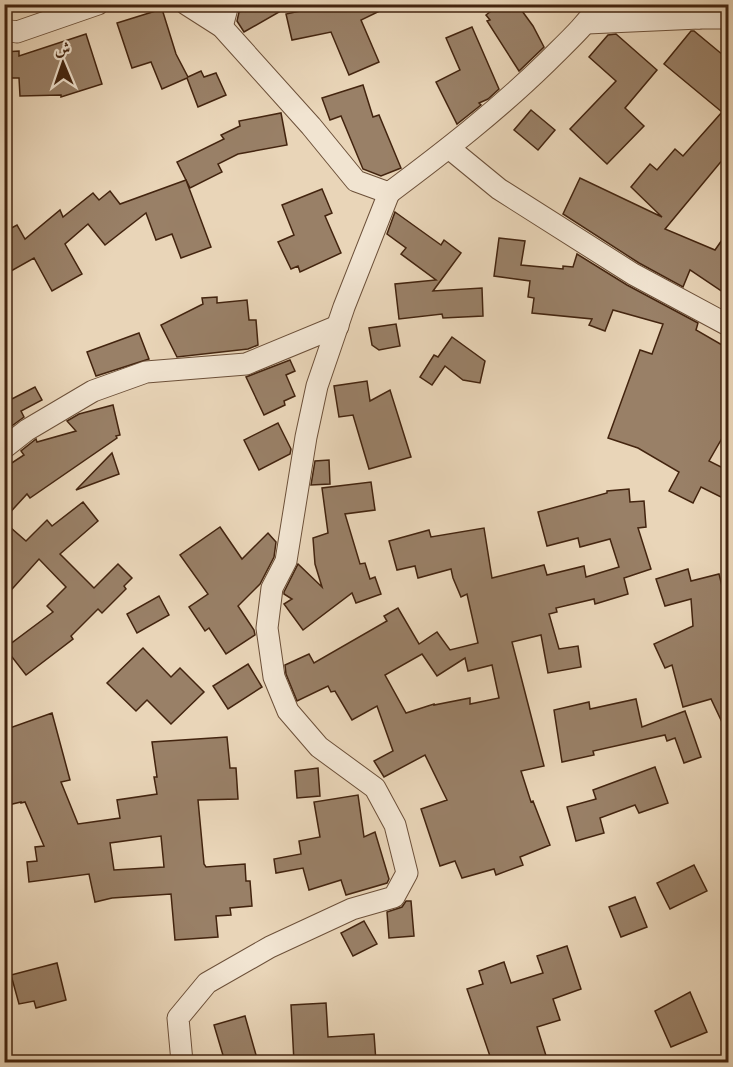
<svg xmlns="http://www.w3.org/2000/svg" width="733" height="1067" font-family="'Libre Bodoni',Amiri,serif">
	<rect width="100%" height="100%" fill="#e9d5b8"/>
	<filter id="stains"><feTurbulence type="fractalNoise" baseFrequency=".00333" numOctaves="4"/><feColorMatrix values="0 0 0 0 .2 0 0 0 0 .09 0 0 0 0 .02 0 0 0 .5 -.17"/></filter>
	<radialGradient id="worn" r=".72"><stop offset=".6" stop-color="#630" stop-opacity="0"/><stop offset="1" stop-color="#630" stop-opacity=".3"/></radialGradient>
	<g fill="#998067" stroke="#43240f" stroke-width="1.5" fill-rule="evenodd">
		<polygon points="240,4 293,4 244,32 237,21 239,12 243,10"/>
		<polygon points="333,4 394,4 361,20 379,62 349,75 331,32 292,40 286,14"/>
		<polygon points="500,4 517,4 533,26 544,47 519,71 487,21 490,20 486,15"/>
		<polygon points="162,9 176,54 188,77 201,71 204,77 216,73 226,95 198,107 187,78 162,89 151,62 132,68 117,23"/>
		<polygon points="472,27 499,89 488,99 479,103 481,105 457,124 436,82 460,70 446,38"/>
		<polygon points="691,31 694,31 729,60 729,152 665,229 715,250 729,230 729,296 690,270 683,287 639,263 563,214 580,178 662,217 631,187 650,164 657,170 675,149 683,156 722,112 664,64"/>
		<polygon points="86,34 102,84 61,97 61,95 20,96 19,78 9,78 9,71 4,71 4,52 19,51 19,56"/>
		<polygon points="616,34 657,70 625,108 644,126 607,164 570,129 616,81 589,57 608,35"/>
		<polygon points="363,85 373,117 379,115 401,168 381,176 363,169 341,116 330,120 322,98"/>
		<polygon points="531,110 555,130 538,150 514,130"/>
		<polygon points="281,113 287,145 238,154 218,164 222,172 190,188 177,162 224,139 221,135 240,126 239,121"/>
		<polygon points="186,180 211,247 181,258 172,234 156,240 146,213 105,245 88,224 65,244 82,274 52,291 34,258 4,275 4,232 17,225 25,239 60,210 63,217 93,193 99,200 110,191 120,204"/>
		<polygon points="322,189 332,213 325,216 341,253 300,272 298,266 291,269 278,242 294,235 282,205"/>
		<polygon points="395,212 441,245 444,240 461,253 433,291 482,288 483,316 443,318 442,314 399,319 395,284 436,280 401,254 406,248 387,234"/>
		<polygon points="499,238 525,241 521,265 563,269 563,266 573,267 577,254 627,285 698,323 696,330 729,349 729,426 709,461 729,471 729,501 701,487 693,503 669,491 679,472 638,448 608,438 640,350 652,354 663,324 613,310 605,331 589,325 592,319 532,313 534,298 528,297 530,281 494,276"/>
		<polygon points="217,297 217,303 247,300 249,320 256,320 258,345 248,349 177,357 161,325 203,304 202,298"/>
		<polygon points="396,324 400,346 379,350 372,345 369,328"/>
		<polygon points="139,333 149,359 96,376 87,352"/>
		<polygon points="452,337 485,361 480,383 463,380 445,366 432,385 420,377 434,355 438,357"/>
		<polygon points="290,360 295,371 286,375 295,396 284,401 285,405 264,415 246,377"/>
		<polygon points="367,381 370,401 390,390 411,457 369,469 353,415 339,417 334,386"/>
		<polygon points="35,387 42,400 21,411 24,417 9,428 4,420 4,403"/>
		<polygon points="113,405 120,435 116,436 117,438 30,498 27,494 4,519 4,468 24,455 21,451 36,439 37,442 76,431 67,421 79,414"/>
		<polygon points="278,423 291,449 290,454 259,470 244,440"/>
		<polygon points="112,453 119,474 76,490"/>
		<polygon points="329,460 330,484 311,485 315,461"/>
		<polygon points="371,482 375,510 345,514 360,564 365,563 370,579 375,577 381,594 356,603 352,593 303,630 284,604 292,599 284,594 284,592 298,564 322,587 315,564 313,538 328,533 322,488"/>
		<path d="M629 489 630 502 644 501 646 527 638 528 651 569 624 578 628 594 595 604 594 599 556 608 557 612 549 614 559 649 578 646 581 667 548 673 541 635 512 642 544 766 521 771 531 802 533 801 550 845 520 857 523 865 496 875 494 869 462 878 455 861 440 866 421 809 447 800 425 755 384 777 374 761 393 751 377 706 352 720 335 691 331 692 328 686 297 701 286 674 285 665 309 654 314 663 387 621 384 616 398 608 419 644 437 632 450 650 478 643 467 594 461 597 453 578 451 569 418 578 415 566 397 570 389 541 429 530 431 537 484 528 492 578 544 565 547 575 584 566 586 577 619 567 610 539 580 547 578 538 547 546 538 512 607 493V491ZM422 654 437 676 465 658 468 671 492 665 499 698 470 704V698L434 705V704L406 713 385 675Z"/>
		<polygon points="83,502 98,521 60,554 94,588 118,564 132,578 124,586 126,589 102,613 98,609 71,636 73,639 26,675 5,648 53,612 47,606 66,587 39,559 4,598 4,522 26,541 47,520 52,526"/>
		<polygon points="220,527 242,559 268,533 276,542 274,557 260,584 238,606 254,630 255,635 226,654 209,628 205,631 189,607 208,594 180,555"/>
		<polygon points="688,569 691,581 719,574 722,586 729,584 729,602 725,603 729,655 729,737 711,699 683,707 672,665 665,668 654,644 693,626 691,599 665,606 656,579"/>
		<polygon points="159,596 169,615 137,633 127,614"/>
		<polygon points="143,648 171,677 180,668 204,692 171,724 147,700 136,711 107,683"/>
		<polygon points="248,664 262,687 228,709 213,686"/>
		<polygon points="636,699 642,727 685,711 701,757 684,763 675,738 667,741 665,735 593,751 594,755 562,762 554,710 589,702 590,709"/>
		<path d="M52 713 70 780 61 782 78 824 120 818 117 800 157 794 154 777H157L152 742 227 737 230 768H236L238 799 198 800 204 864 206 867 245 864 246 881H250L252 906 230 908 231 915 216 916 218 937 175 940 171 894 112 898 95 902 89 874 29 882 27 862 37 861 35 847 44 846 25 802 21 803V802L4 806V730ZM161 836 164 867 114 870 110 843Z"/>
		<polygon points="655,767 668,803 639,813 635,805 600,818 604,833 576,841 567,807 596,799 593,790"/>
		<polygon points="318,768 320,796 297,798 295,771"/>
		<polygon points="358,795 364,837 375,832 389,879 387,883 346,895 341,880 309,890 303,868 276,873 274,859 301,854 299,841 320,837 314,802"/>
		<polygon points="694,865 707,891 670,909 657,883"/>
		<polygon points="635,897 647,927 621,937 609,907"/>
		<polygon points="406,901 411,901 414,936 389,938 387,912 402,907"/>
		<polygon points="364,921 377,944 353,956 341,933"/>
		<polygon points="567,946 581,989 553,999 560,1020 537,1027 548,1062 492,1062 467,989 483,984 479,971 504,962 511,983 543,973 537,956"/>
		<polygon points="57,963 66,1000 36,1008 34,1001 19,1004 11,975"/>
		<polygon points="690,992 707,1032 671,1047 655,1011"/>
		<polygon points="326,1003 328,1037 374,1034 376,1062 294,1062 291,1005"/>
		<polygon points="245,1016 258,1062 225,1062 214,1025"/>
	</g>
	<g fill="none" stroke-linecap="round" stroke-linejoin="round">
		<g stroke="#6c5039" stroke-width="23">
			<g id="minor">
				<path d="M186 4 222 27 311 126 356 181 389 193C444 152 498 110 547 62 566 43 585 26 600 4"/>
				<polyline points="691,9 699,18 728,18"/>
				<polyline points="587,23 699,18"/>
				<polyline points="222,27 228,4"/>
				<polyline points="4,30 17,32 98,4"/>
				<polyline points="449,148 499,189 633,274 728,325"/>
				<polyline points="4,448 27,430 93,391 146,372 246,364 338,326"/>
				<polyline points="182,1062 178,1018 207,983 270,947 352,909 394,897 407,873 395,825 375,788 319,747 288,711 274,677 267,628 272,588 286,561 306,437 317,386 344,307 389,193"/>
			</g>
		</g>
		<use href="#minor" stroke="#f1e4d1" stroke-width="21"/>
	</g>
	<rect width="733" height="1067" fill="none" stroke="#e9d5b8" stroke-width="24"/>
	<rect x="6" y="6" width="721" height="1055" fill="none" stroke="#43240f" stroke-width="3"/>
	<rect x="12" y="12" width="709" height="1043" fill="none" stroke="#43240f" stroke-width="1.5"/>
	<g transform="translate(63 63) rotate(358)" stroke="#f1e4d1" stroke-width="4.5" paint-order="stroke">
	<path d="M0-4.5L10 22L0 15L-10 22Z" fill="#43240f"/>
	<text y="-9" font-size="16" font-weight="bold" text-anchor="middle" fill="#43240f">ش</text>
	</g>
	<rect width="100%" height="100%" filter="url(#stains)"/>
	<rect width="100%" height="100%" fill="url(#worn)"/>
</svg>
